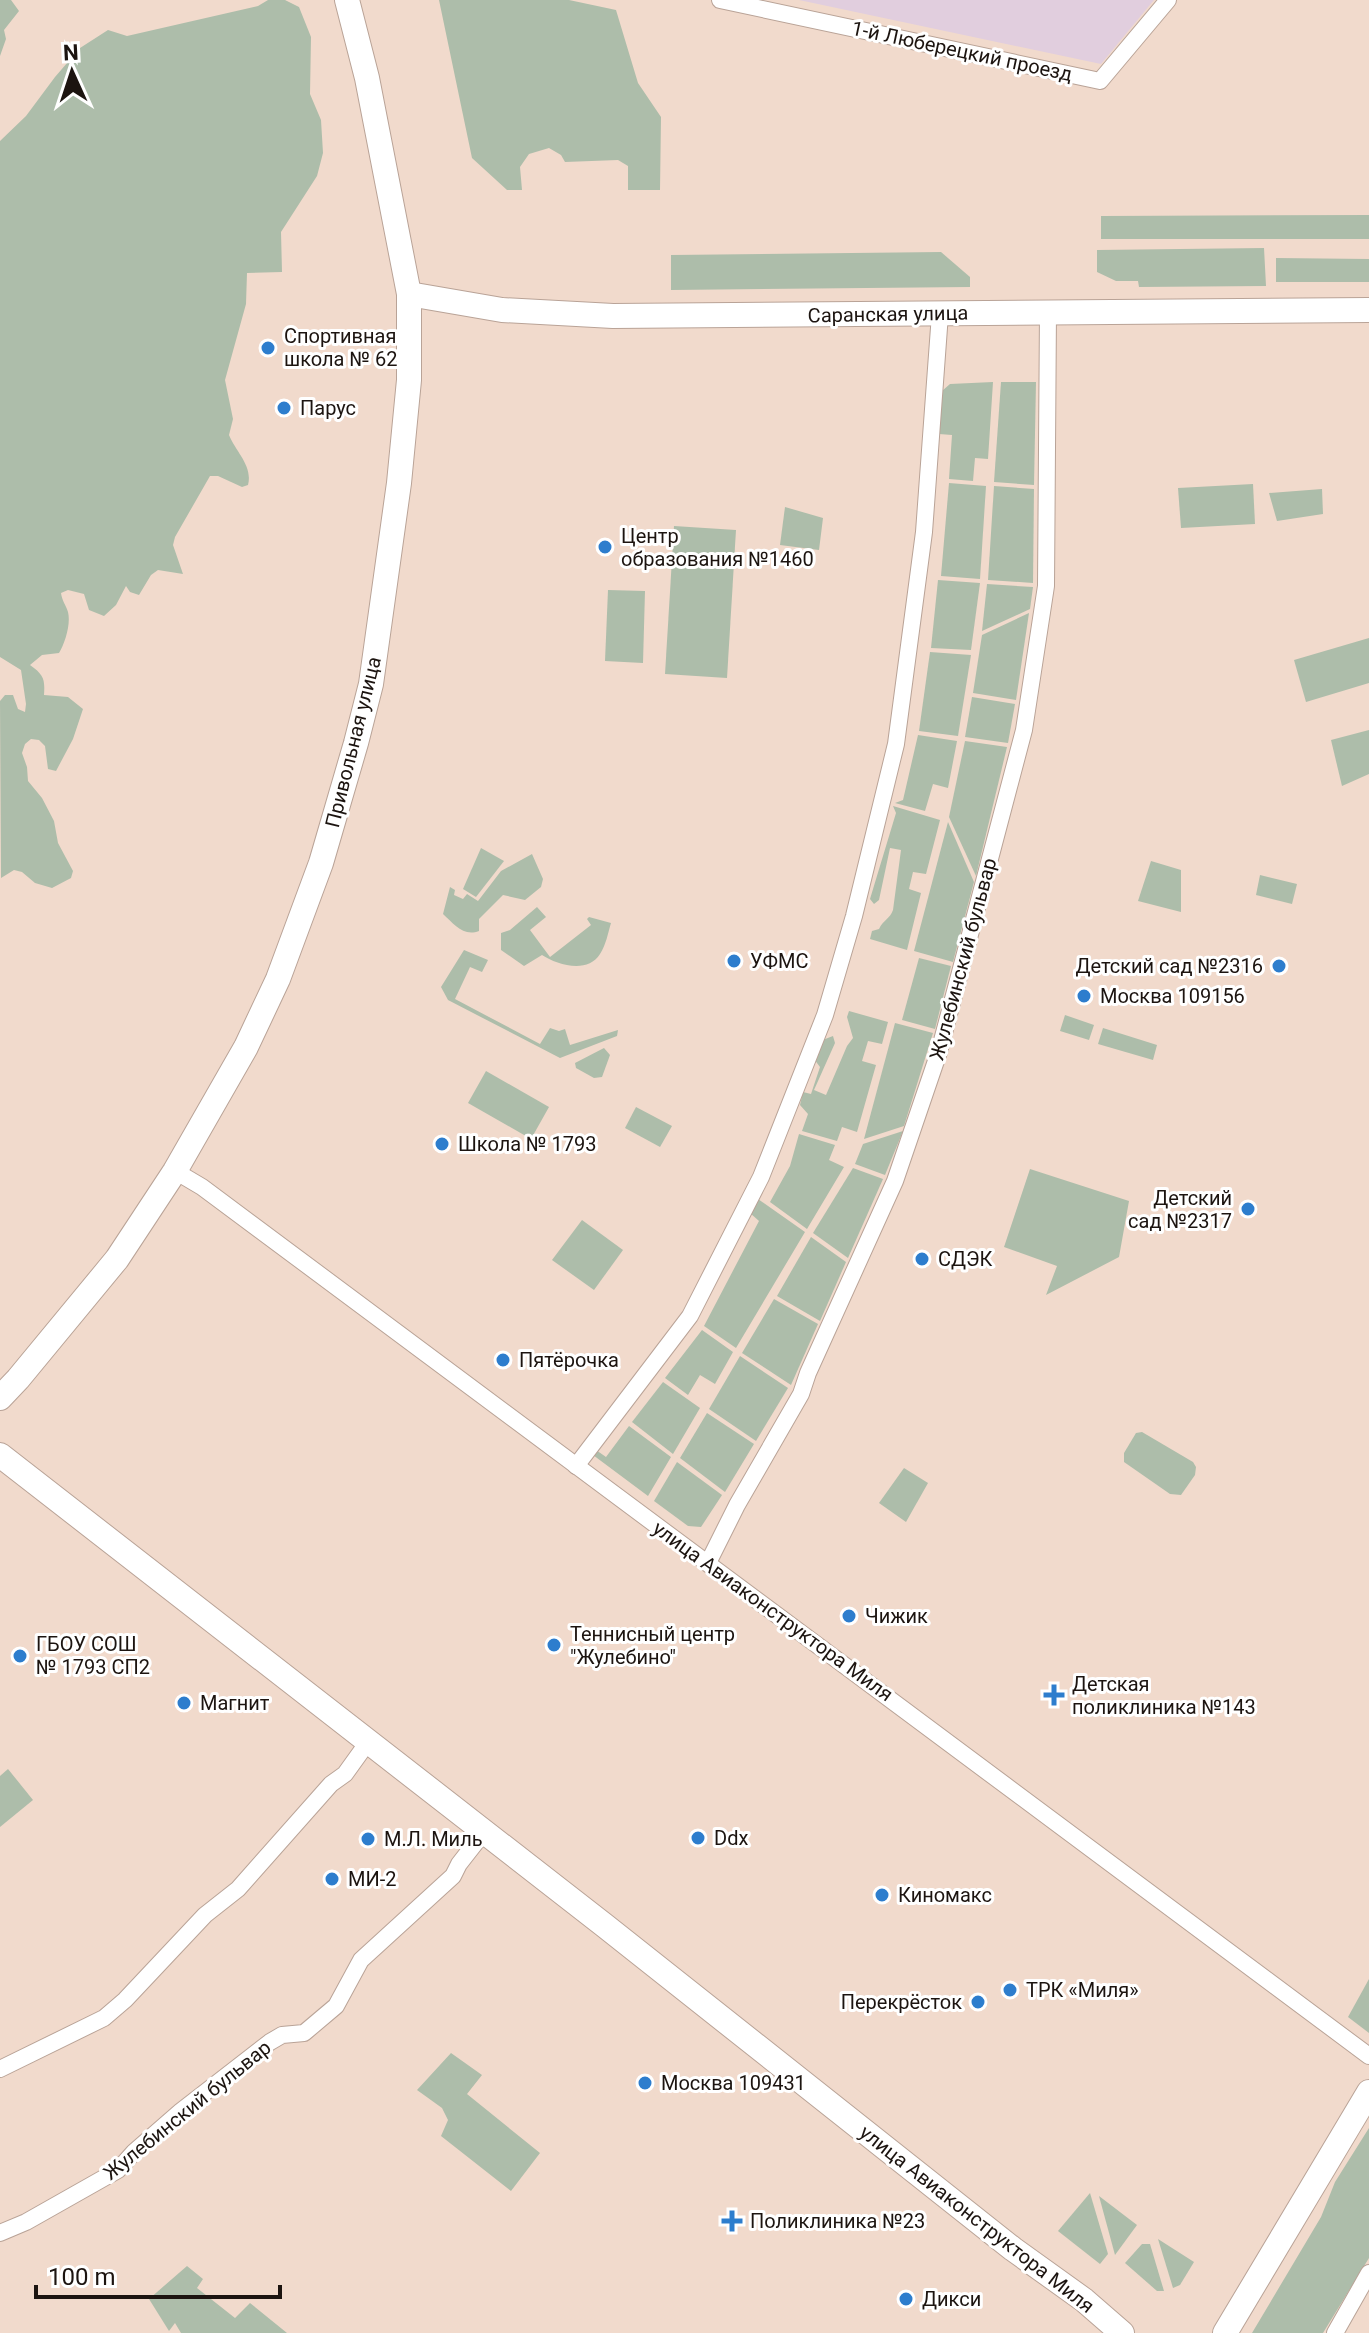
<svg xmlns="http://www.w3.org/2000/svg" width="1369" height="2333" viewBox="0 0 1369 2333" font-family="Roboto,sans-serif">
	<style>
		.industrial { fill: #e1cede }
		.green { fill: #adbdaa }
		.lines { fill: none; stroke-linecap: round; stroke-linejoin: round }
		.street-casing { stroke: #b9a397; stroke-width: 18 }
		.secondary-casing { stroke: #b9a397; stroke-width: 26 }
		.street { stroke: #fff; stroke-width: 16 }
		.secondary { stroke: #fff; stroke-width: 24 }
		.poi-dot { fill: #2d7dcd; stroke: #fff; stroke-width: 3 }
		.labels { text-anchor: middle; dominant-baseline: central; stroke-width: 6; stroke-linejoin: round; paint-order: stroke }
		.street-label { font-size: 20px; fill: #1c1410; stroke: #fff }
		.poi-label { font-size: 20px; fill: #1c1410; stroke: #fff; text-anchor: start }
	</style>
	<rect width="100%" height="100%" fill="#f1dacc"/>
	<path class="industrial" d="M799,0H1154L1101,64Z"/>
	<g class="green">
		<path d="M0,0H11L19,11L4,30L6,39L0,56Z"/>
		<path d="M268,0H285L299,7L311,37L310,94L321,120L323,153L317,176L281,232L282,272L247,273L246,304L225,380L233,419L229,435C236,452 253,466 248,485L242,487L218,476H210L175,537L173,545L183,574L158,570L151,575L139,595L130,592L126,586L116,605L104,616L89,610L84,594L68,590L61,593C62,601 66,605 68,612C71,624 65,643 59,653L42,655L30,665C44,675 45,679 44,695L68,697L83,709L73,739L56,771L48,769L45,746L39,740L31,739L25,744L22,753L27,767L28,781L42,798L54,821L58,843L73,871L71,878L52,888L35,883L22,872L14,870L1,878L0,701L5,695H13L18,709L25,712L26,704L21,670L0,657V141L26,116L55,77L80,48L108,30L127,36L258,6Z"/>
		<path d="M439,0H569L616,10L638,83L661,117L660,190H628V166L618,160L565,162L561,155L549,148L529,154L520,167L522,190H507L472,158Z"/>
		<path d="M1369,215V239H1101V216Z"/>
		<path d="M1264,248L1266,286L1139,287L1138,281H1116L1097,272V250Z"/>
		<path d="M941,252L970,277V287L671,290V255Z"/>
		<path d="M1276,258L1369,259V282H1276Z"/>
		<path d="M993,382L988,459L975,458L973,481L949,479L952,435L939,434L942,391L950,384Z"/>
		<path d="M1001,382H1036L1034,485L994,482Z"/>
		<path d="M949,483L986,486L980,579L941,576Z"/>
		<path d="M1253,484L1255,524L1181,528L1178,488Z"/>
		<path d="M994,486L1034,489L1033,583L988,580Z"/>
		<path d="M1322,489L1323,514L1277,521L1269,493Z"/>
		<path d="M785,507L823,518L819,550L780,545Z"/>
		<path d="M674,526L736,530L727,678L665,674Z"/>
		<path d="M938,580L980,583L971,650L931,648Z"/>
		<path d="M987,584L1033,587L1030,609L982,631Z"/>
		<path d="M608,590L645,591L643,663L605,661Z"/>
		<path d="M1029,613L1016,700L973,693L982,635Z"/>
		<path d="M1369,638V683L1306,702L1294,660Z"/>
		<path d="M930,652L971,655L958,736L919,731Z"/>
		<path d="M972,697L1015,704L1008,743L965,737Z"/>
		<path d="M1369,730V774L1342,786L1331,740Z"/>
		<path d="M918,735L957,741L948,788L933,784L925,811L895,803L903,800Z"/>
		<path d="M965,741L1007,747L976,876L949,817Z"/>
		<path d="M893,806L940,820L926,874L913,872L909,889L921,893L907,950L870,939L872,931L879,929C883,920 890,919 893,910L901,850L890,848L879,900L874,904L870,899L896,813Z"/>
		<path d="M948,822L974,882L953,962L914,951Z"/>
		<path d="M481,848L504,861L476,897L463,889Z"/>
		<path d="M532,854L543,879L541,887L525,900L503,895L479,919V931C463,937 454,924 443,914L450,887L455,890L454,895L463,899L467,894L478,901L501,871Z"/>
		<path d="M1151,861L1181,870V912L1138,901Z"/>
		<path d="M1260,875L1297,884L1292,904L1256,895Z"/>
		<path d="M537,907L546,917L530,930L550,957L591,925L587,919L589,917L611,923C608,933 606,945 600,954C588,974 557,965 542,955L524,966L501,950V933L510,930Z"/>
		<path d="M464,950L488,960L482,972L470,967L455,999L540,1044L550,1028L559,1031L565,1029L570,1045L618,1030L617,1036L560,1058L448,1000L441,987Z"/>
		<path d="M919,958L951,966L935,1029L902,1020Z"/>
		<path d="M849,1011L888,1022L882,1044L868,1041L862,1061L876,1065L857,1132L842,1127L837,1141L802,1131L808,1114L800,1105L803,1092L811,1094L820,1067L814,1059L820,1041L833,1036L835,1043L814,1090L826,1095L847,1046L853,1038L847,1017Z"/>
		<path d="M1065,1015L1094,1025L1089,1040L1060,1031Z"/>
		<path d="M895,1023L933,1033L904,1126L864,1139Z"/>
		<path d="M1103,1028L1157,1045L1153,1060L1098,1044Z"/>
		<path d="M604,1048L610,1055L602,1077L594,1078L576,1068L575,1063Z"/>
		<path d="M486,1071L549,1107L531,1139L468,1103Z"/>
		<path d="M636,1107L672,1126L660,1147L625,1128Z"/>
		<path d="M903,1131L885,1175L855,1164L863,1144Z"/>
		<path d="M799,1134L835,1145L829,1160L844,1167L807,1229L770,1202L790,1166Z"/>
		<path d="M853,1168L883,1179L848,1258L813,1233Z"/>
		<path d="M1030,1169L1129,1201L1119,1257L1046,1295L1057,1266L1004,1247Z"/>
		<path d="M758,1199L805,1232L736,1348L704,1326L759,1221L750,1213Z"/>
		<path d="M582,1220L623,1250L594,1290L552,1260Z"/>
		<path d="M811,1237L846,1262L820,1321L777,1296Z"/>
		<path d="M774,1299L818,1324L791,1385L742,1353Z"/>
		<path d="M702,1330L733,1352L715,1384L700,1375L688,1395L665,1378Z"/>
		<path d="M740,1356L788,1388L756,1441L709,1409Z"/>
		<path d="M663,1382L700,1408L673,1454L632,1422Z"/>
		<path d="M707,1413L754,1444L725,1492L680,1458Z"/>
		<path d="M629,1426L671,1457L648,1496L593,1455L596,1450L606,1457Z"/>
		<path d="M1142,1432L1193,1462L1196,1467L1195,1475L1181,1495L1170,1494L1124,1462V1453L1136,1433Z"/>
		<path d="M677,1462L722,1495L701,1527L688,1526L654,1501Z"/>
		<path d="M904,1468L928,1483L906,1522L879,1503Z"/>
		<path d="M8,1769L33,1800L0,1827V1776Z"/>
		<path d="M1369,1979V2033L1348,2017Z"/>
		<path d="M451,2053L482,2075L467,2094L540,2153L511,2191L441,2136L448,2120L442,2108L417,2090Z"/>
		<path d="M1369,2128V2258L1323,2333H1252L1321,2217L1335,2182Z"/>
		<path d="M1090,2193L1108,2254L1100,2264L1058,2231Z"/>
		<path d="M1099,2196L1137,2225L1115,2255Z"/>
		<path d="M1158,2239L1194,2262L1180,2285L1173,2288Z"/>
		<path d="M1142,2244H1150L1164,2291H1157L1125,2263Z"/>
		<path d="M187,2266L203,2279L197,2288L235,2318L250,2303L287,2333H181L175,2323L169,2331L149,2299Z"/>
	</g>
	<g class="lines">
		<defs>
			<g id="street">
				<path d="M720,0L1100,81L1168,0"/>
				<path d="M175,1171L202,1187L1369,2056"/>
				<path d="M576,1466L690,1316L761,1177L825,1015L854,916L896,744L924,532L940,314"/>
				<path d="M708,1563L737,1505L801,1394L808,1373L895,1181L939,1052L1024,730L1046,586L1048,311"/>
				<path d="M0,2069L104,2018L125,2000L205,1915L238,1889L331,1784L345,1774L368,1742"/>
				<path d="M0,2233L26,2222L118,2170L134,2152L181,2111L270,2042L282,2035L304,2033L336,2006L361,1960L453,1876L459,1864L484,1832"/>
				<path d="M1335,2333L1369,2273"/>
			</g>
			<g id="secondary">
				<path d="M409,294L502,310L613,316L1369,310"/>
				<path d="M0,1398L18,1379L117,1259L175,1171L246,1047L278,979L321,863L356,743L371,684L399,483L409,380V294L367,78L347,0"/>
				<path d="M0,1455L604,1925L1013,2249L1084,2300L1122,2333"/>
				<path d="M1225,2333L1369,2092"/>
			</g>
		</defs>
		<use href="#street" class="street-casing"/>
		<use href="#secondary" class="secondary-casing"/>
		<use href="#street" class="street"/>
		<use href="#secondary" class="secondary"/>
	</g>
	<g class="poi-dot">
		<circle cx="268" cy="348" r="8"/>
		<circle cx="284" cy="408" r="8"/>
		<circle cx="605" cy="547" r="8"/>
		<circle cx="734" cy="961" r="8"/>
		<circle cx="1279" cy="966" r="8"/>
		<circle cx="1084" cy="996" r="8"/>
		<circle cx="442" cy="1144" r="8"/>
		<circle cx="1248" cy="1209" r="8"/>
		<circle cx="922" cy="1259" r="8"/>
		<circle cx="503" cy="1360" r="8"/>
		<circle cx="849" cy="1616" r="8"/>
		<circle cx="554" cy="1645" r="8"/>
		<circle cx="20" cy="1656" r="8"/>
		<path d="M1050 1683h8v8h8v8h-8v8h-8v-8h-8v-8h8z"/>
		<circle cx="184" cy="1703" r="8"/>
		<circle cx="698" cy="1838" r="8"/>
		<circle cx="368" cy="1839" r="8"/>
		<circle cx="332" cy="1879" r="8"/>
		<circle cx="882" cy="1895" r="8"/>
		<circle cx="1010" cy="1990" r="8"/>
		<circle cx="978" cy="2002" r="8"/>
		<circle cx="645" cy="2083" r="8"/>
		<path d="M728 2209h8v8h8v8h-8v8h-8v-8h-8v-8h8z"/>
		<circle cx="906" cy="2299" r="8"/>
	</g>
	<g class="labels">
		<g class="street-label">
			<text transform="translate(962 51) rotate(12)">1-й Люберецкий проезд</text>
			<text transform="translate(888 314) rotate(-1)">Саранская улица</text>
			<text transform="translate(353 742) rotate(-76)">Привольная улица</text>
			<text transform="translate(963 959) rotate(-75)">Жулебинский бульвар</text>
			<text transform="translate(773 1611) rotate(36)">улица Авиаконструктора Миля</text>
			<text transform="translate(187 2110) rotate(-39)">Жулебинский бульвар</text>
			<text transform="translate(977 2219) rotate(38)">улица Авиаконструктора Миля</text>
		</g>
		<g class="poi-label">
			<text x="284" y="336">Спортивная<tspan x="284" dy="23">школа № 62</tspan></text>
			<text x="300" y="408">Парус</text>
			<text x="621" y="536">Центр<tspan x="621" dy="23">образования №1460</tspan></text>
			<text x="750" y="961">УФМС</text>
			<text x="1263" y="966" text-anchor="end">Детский сад №2316</text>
			<text x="1100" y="996">Москва 109156</text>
			<text x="458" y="1144">Школа № 1793</text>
			<text x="1232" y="1198" text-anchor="end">Детский<tspan x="1232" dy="23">сад №2317</tspan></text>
			<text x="938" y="1259">СДЭК</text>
			<text x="519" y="1360">Пятёрочка</text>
			<text x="865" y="1616">Чижик</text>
			<text x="570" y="1634">Теннисный центр<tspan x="570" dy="23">"Жулебино"</tspan></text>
			<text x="36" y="1644">ГБОУ СОШ<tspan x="36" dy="23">№ 1793 СП2</tspan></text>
			<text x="1072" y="1684">Детская<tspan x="1072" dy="23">поликлиника №143</tspan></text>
			<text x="200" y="1703">Магнит</text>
			<text x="714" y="1838">Ddx</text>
			<text x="384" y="1839">М.Л. Миль</text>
			<text x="348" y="1879">МИ-2</text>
			<text x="898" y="1895">Киномакс</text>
			<text x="1026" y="1990">ТРК «Миля»</text>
			<text x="962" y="2002" text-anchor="end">Перекрёсток</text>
			<text x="661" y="2083">Москва 109431</text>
			<text x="750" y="2221">Поликлиника №23</text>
			<text x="922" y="2299">Дикси</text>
		</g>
	</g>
	<g transform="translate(72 72) rotate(357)" stroke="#ffffff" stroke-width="6" paint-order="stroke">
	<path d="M0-6L14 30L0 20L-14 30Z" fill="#1c1410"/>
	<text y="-12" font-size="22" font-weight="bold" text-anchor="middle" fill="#1c1410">N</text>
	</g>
	<path d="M36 2285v12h244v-12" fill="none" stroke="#1c1410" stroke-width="4"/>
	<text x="48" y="2285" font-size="24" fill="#1c1410" stroke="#ffffff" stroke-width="6" paint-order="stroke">100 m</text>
</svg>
